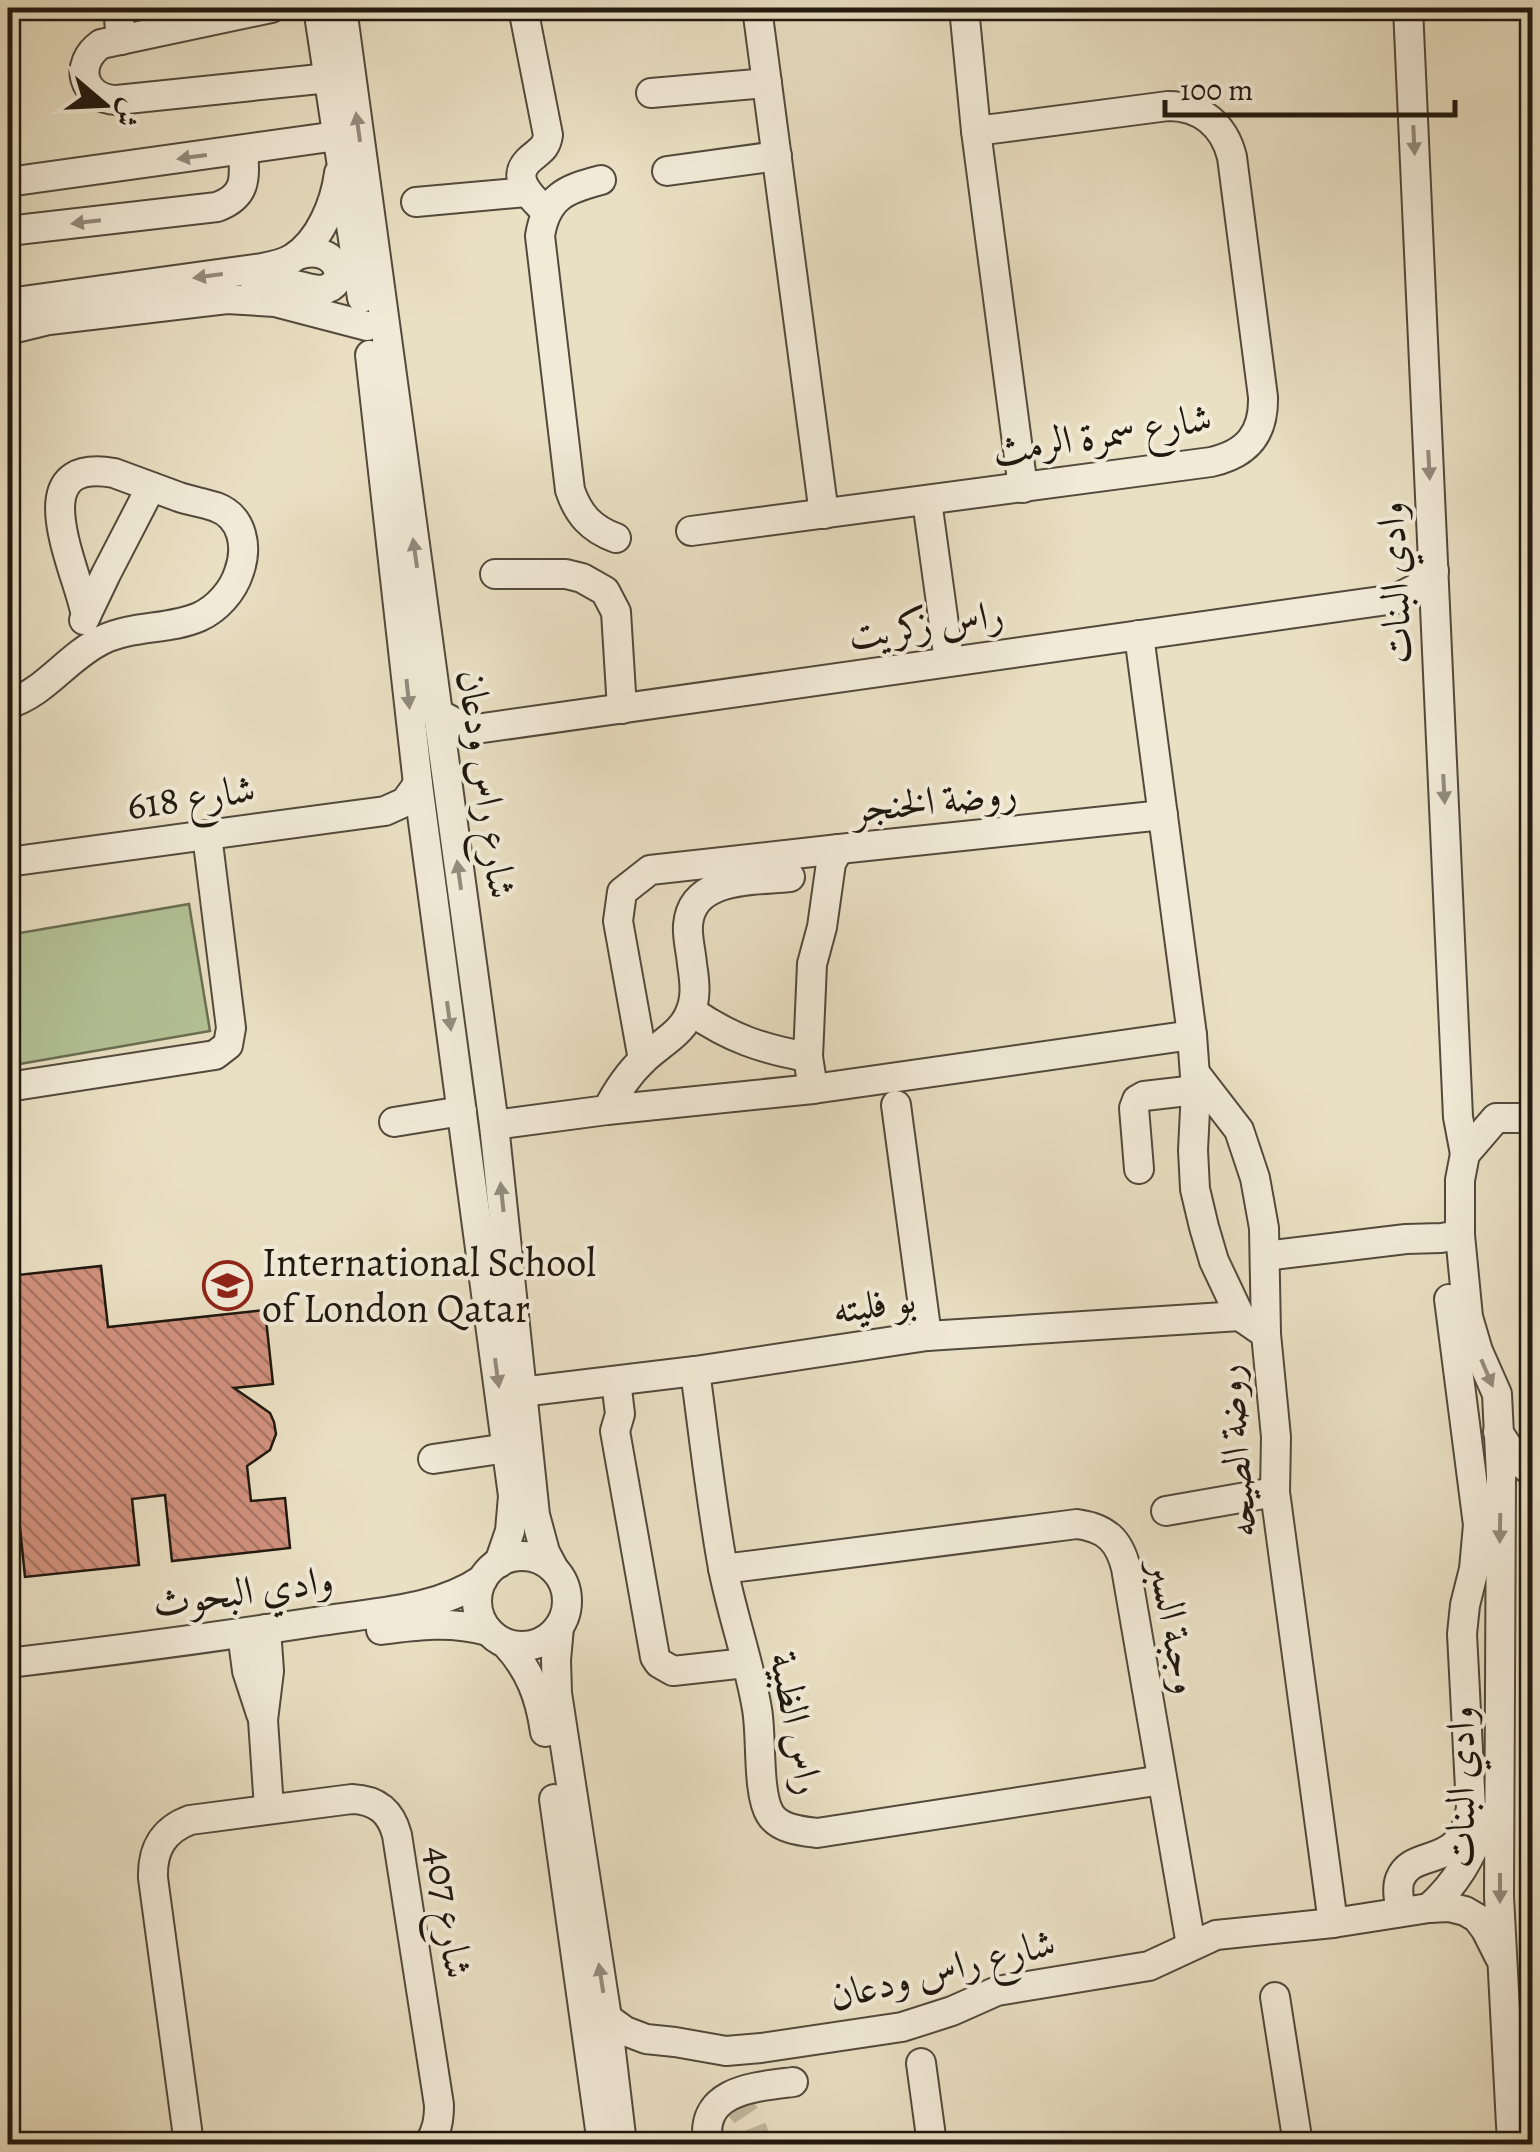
<svg xmlns="http://www.w3.org/2000/svg" width="1540" height="2152" viewBox="0 0 1540 2152" font-family="Alegreya,Amiri,serif">
	<style>
		.green { fill: #b3c296; stroke: #6a6d52; stroke-width: 2.5 }
		.building { fill: url(#building-back-hatch); stroke: #20180f; stroke-width: 2.5 }
		.lines { fill: none; stroke-linecap: round; stroke-linejoin: round }
		.minor-tunnel { stroke: #c1b79e; stroke-width: 28; stroke-dasharray: 28 14; stroke-linecap: butt }
		.minor-casing { stroke: #524a3c; stroke-width: 32 }
		.minor { stroke: #f1ead7; stroke-width: 28 }
		.oneway { fill: #938c7d }
		.labels { text-anchor: middle; dominant-baseline: central; stroke-width: 8; stroke-linejoin: round; paint-order: stroke }
		.street-label { font-size: 40px; fill: #20180f; stroke: #f1ead7 }
		.poi-label { font-size: 40px; fill: #20180f; stroke: #f1ead7; text-anchor: start }
	</style>
	<defs>
		<pattern id="building-back-hatch" width="6" height="6" patternUnits="userSpaceOnUse" patternTransform="scale(2.5)"><rect width="6" height="6" fill="#d1917d"/><path d="M-1 5l2 2M0 0l6 6M5-1l2 2" fill="none" stroke="#a97565"/></pattern>
	</defs>
	<rect width="100%" height="100%" fill="#e9dfc2"/>
	<filter id="stains"><feTurbulence type="fractalNoise" baseFrequency=".002" numOctaves="4"/><feColorMatrix values="0 0 0 0 .2 0 0 0 0 .09 0 0 0 0 .02 0 0 0 .5 -.17"/></filter>
	<radialGradient id="worn" r=".72"><stop offset=".6" stop-color="#630" stop-opacity="0"/><stop offset="1" stop-color="#630" stop-opacity=".3"/></radialGradient>
	<path class="green" d="M189,904L210,1031L8,1066V935Z"/>
	<path class="building" d="M101,1266L108,1327L265,1310L273,1384L234,1388L270,1413L274,1422L276,1434L270,1450L247,1466L251,1501L285,1498L290,1548L172,1561L165,1495L132,1499L139,1565L25,1577L8,1410V1276Z"/>
	<g class="lines">
		<path class="minor-tunnel" d="M727,2095C744,2110 753,2122 757,2144"/>
		<defs>
			<g id="minor">
				<path d="M118,8L121,40"/>
				<path d="M271,8L101,44C73,64 82,99 117,100L329,78"/>
				<path d="M318,8L362,298"/>
				<path d="M342,8L494,1125L535,1515L545,1552L554,1569"/>
				<path d="M523,8L548,135C546,150 538,151 528,161C510,180 533,198 546,212"/>
				<path d="M757,8L824,514"/>
				<path d="M964,8L976,131L1023,488"/>
				<path d="M1408,8L1458,1117L1465,1154"/>
				<path d="M651,93L767,83"/>
				<path d="M667,171L777,156"/>
				<path d="M601,180C566,189 546,197 540,236L570,490C578,514 591,529 616,538"/>
				<path d="M8,182L337,136"/>
				<path d="M416,202L526,192"/>
				<path d="M8,231L217,207C247,196 245,178 243,150"/>
				<path d="M254,291C266,288 280,284 294,285C304,286 316,292 326,289C352,279 334,243 298,255"/>
				<path d="M8,303L262,268C273,266 284,264 293,258C320,241 335,203 339,173"/>
				<path d="M8,330L49,320L227,299L275,302L367,326"/>
				<path d="M370,355L418,784L513,1496L510,1531L499,1563"/>
				<path d="M927,501L949,661"/>
				<path d="M691,531L1211,462C1247,454 1264,434 1263,397L1232,157C1224,125 1201,106 1168,106L976,131"/>
				<path d="M495,574H566L582,578L605,591L616,612L622,709"/>
				<path d="M84,620L106,574L151,487"/>
				<path d="M1139,635L1192,1035L1196,1090L1193,1150L1195,1189L1204,1227L1214,1261L1240,1316L1266,1334L1276,1437L1275,1492L1333,1923"/>
				<path d="M8,704C45,693 67,657 102,640C133,625 169,630 199,617C217,609 233,591 239,572C248,547 243,517 216,507C204,503 191,501 179,497C157,489 136,481 114,473C17,456 79,573 86,616"/>
				<path d="M437,713L469,730L1395,599L1417,588L1434,571"/>
				<path d="M8,862L385,811L405,802L418,784"/>
				<path d="M691,1011C730,1038 762,1049 808,1057"/>
				<path d="M643,1060L618,921L622,892L650,870L839,849"/>
				<path d="M1195,1073L1239,1130L1255,1178L1264,1228L1266,1334"/>
				<path d="M8,1087L215,1055L228,1045L231,1028L207,835"/>
				<path d="M813,1089L808,1057L812,964L822,927L831,863L839,849L1163,815"/>
				<path d="M896,1105L927,1336"/>
				<path d="M607,1110L813,1089L1192,1035"/>
				<path d="M394,1122L462,1111"/>
				<path d="M494,1125L607,1110C617,1091 627,1075 643,1060C657,1046 679,1035 688,1017C697,1000 695,983 692,964C691,951 687,938 688,925C692,876 754,881 790,877"/>
				<path d="M1139,1169L1134,1108L1137,1100L1144,1096L1196,1090"/>
				<path d="M1265,1256L1406,1239L1441,1238L1460,1235"/>
				<path d="M695,1371C704,1436 711,1503 723,1568C732,1615 749,1661 757,1709C762,1736 757,1793 770,1814C779,1829 801,1831 817,1833L1162,1780"/>
				<path d="M616,1381L620,1414L615,1431L655,1657L659,1663L673,1671L746,1663"/>
				<path d="M521,1392L695,1371L927,1336L1240,1316"/>
				<path d="M1498,1432L1516,1459L1532,1472"/>
				<path d="M433,1459L507,1448"/>
				<path d="M1166,1511L1275,1492"/>
				<circle cx="522" cy="1601" r="45"/>
				<path d="M723,1569L1077,1524C1106,1528 1119,1540 1126,1568L1191,1945"/>
				<path d="M559,1627L556,1660L557,1693L607,2018L622,2144"/>
				<path d="M266,1629L269,1671L263,1720L269,1808"/>
				<path d="M381,1630C418,1625 451,1621 488,1631"/>
				<path d="M242,1633L247,1671L261,1714"/>
				<path d="M506,1644C530,1670 540,1697 545,1732"/>
				<path d="M8,1663C112,1651 217,1637 321,1621C376,1612 436,1611 483,1579"/>
				<path d="M554,1799L602,2144"/>
				<path d="M1429,1908C1456,1884 1472,1856 1484,1822"/>
				<path d="M1400,1912C1400,1902 1396,1889 1400,1879C1413,1846 1462,1872 1471,1808L1462,1634L1465,1605L1474,1569L1478,1525L1449,1299"/>
				<path d="M1275,1997L1298,2144"/>
				<path d="M607,2018L625,2031L646,2039L675,2042L726,2051L761,2048L902,2027L952,2011L997,1991L1149,1966L1216,1935L1333,1923L1429,1908L1449,1907L1465,1911L1477,1918L1486,1930L1499,1956"/>
				<path d="M921,2063L932,2144"/>
				<path d="M189,2144L153,1878C152,1850 163,1830 190,1820L352,1799C377,1800 391,1812 397,1835L439,2105C439,2120 437,2131 429,2144"/>
				<path d="M708,2144C699,2090 754,2087 793,2082"/>
				<path d="M1512,2144L1499,1896L1501,1476L1497,1394L1478,1351L1468,1317L1460,1235V1180L1465,1154L1496,1118H1532"/>
			</g>
		</defs>
		<use href="#minor" class="minor-casing"/>
		<use href="#minor" class="minor"/>
	</g>
	<defs><path id="oneway-solid" d="M-6-.8H1V-3.2L6.5 0L1 3.2V.8H-6Z" transform="scale(2.5)"/></defs>
	<g class="oneway">
		<use href="#oneway-solid" transform="translate(358 127) rotate(-98)"/>
		<use href="#oneway-solid" transform="translate(1414 140) rotate(87)"/>
		<use href="#oneway-solid" transform="translate(192 157) rotate(172)"/>
		<use href="#oneway-solid" transform="translate(86 222) rotate(173)"/>
		<use href="#oneway-solid" transform="translate(208 276) rotate(172)"/>
		<use href="#oneway-solid" transform="translate(1429 465) rotate(87)"/>
		<use href="#oneway-solid" transform="translate(415 553) rotate(-98)"/>
		<use href="#oneway-solid" transform="translate(408 694) rotate(84)"/>
		<use href="#oneway-solid" transform="translate(1444 789) rotate(87)"/>
		<use href="#oneway-solid" transform="translate(459 875) rotate(-98)"/>
		<use href="#oneway-solid" transform="translate(449 1016) rotate(82)"/>
		<use href="#oneway-solid" transform="translate(502 1197) rotate(-96)"/>
		<use href="#oneway-solid" transform="translate(497 1373) rotate(82)"/>
		<use href="#oneway-solid" transform="translate(1487 1373) rotate(67)"/>
		<use href="#oneway-solid" transform="translate(1500 1528) rotate(91)"/>
		<use href="#oneway-solid" transform="translate(1500 1888) rotate(90)"/>
		<use href="#oneway-solid" transform="translate(601 1978) rotate(-99)"/>
	</g>
	<defs>
		<symbol id="school-ring" viewBox="-11 -11 22 22"><circle r="9.5" fill="#f1ead7" stroke="#8f2418" stroke-width="1.5"/><path d="M0-5L7-2L0 1L-7-2ZM-4 1L0 2.5L4 1V4Q0 6-4 4Z" fill="#8f2418"/></symbol>
	</defs>
	<g fill-rule="evenodd">
		<use href="#school-ring" x="200" y="1258" width="55" height="55"/>
	</g>
	<g class="labels">
		<g class="street-label">
			<text transform="translate(1102 434) rotate(-9)">شارع سمرة الرمث</text>
			<text transform="translate(1394 583) rotate(-93)">وادي البنات</text>
			<text transform="translate(926 624) rotate(-8)">راس زكريت</text>
			<text transform="translate(487 784) rotate(82)">شارع راس ودعان</text>
			<text transform="translate(191 797) rotate(-8)">شارع 618</text>
			<text transform="translate(935 800) rotate(-6)">روضة الخنجر</text>
			<text transform="translate(874 1304) rotate(-8)">بو فليته</text>
			<text transform="translate(1235 1451) rotate(-95)">روضة الصيحه</text>
			<text transform="translate(243 1591) rotate(-8)">وادي البحوث</text>
			<text transform="translate(1175 1627) rotate(79)">وجبة السبر</text>
			<text transform="translate(797 1723) rotate(79)">راس الظبية</text>
			<text transform="translate(1460 1787) rotate(-90)">وادي البنات</text>
			<text transform="translate(449 1912) rotate(81)">شارع 407</text>
			<text transform="translate(942 1969) rotate(-14)">شارع راس ودعان</text>
		</g>
		<g class="poi-label">
			<text x="262" y="1262">International School<tspan x="262" dy="46">of London Qatar</tspan></text>
		</g>
	</g>
	<rect width="1540" height="2152" fill="none" stroke="#e9dfc2" stroke-width="40"/>
	<rect x="10" y="10" width="1520" height="2132" fill="none" stroke="#20180f" stroke-width="5"/>
	<rect x="20" y="20" width="1500" height="2112" fill="none" stroke="#20180f" stroke-width="2.5"/>
	<g transform="translate(105 105) rotate(109)" stroke="#f1ead7" stroke-width="8" paint-order="stroke">
	<path d="M0-8L18 38L0 25L-18 38Z" fill="#20180f"/>
	<text y="-15" font-size="28" font-weight="bold" text-anchor="middle" fill="#20180f">ش</text>
	</g>
	<path d="M1165 100v15h290v-15" fill="none" stroke="#20180f" stroke-width="5"/>
	<text x="1180" y="100" font-size="30" fill="#20180f" stroke="#f1ead7" stroke-width="8" paint-order="stroke">100 m</text>
	<rect width="100%" height="100%" filter="url(#stains)"/>
	<rect width="100%" height="100%" fill="url(#worn)"/>
</svg>
